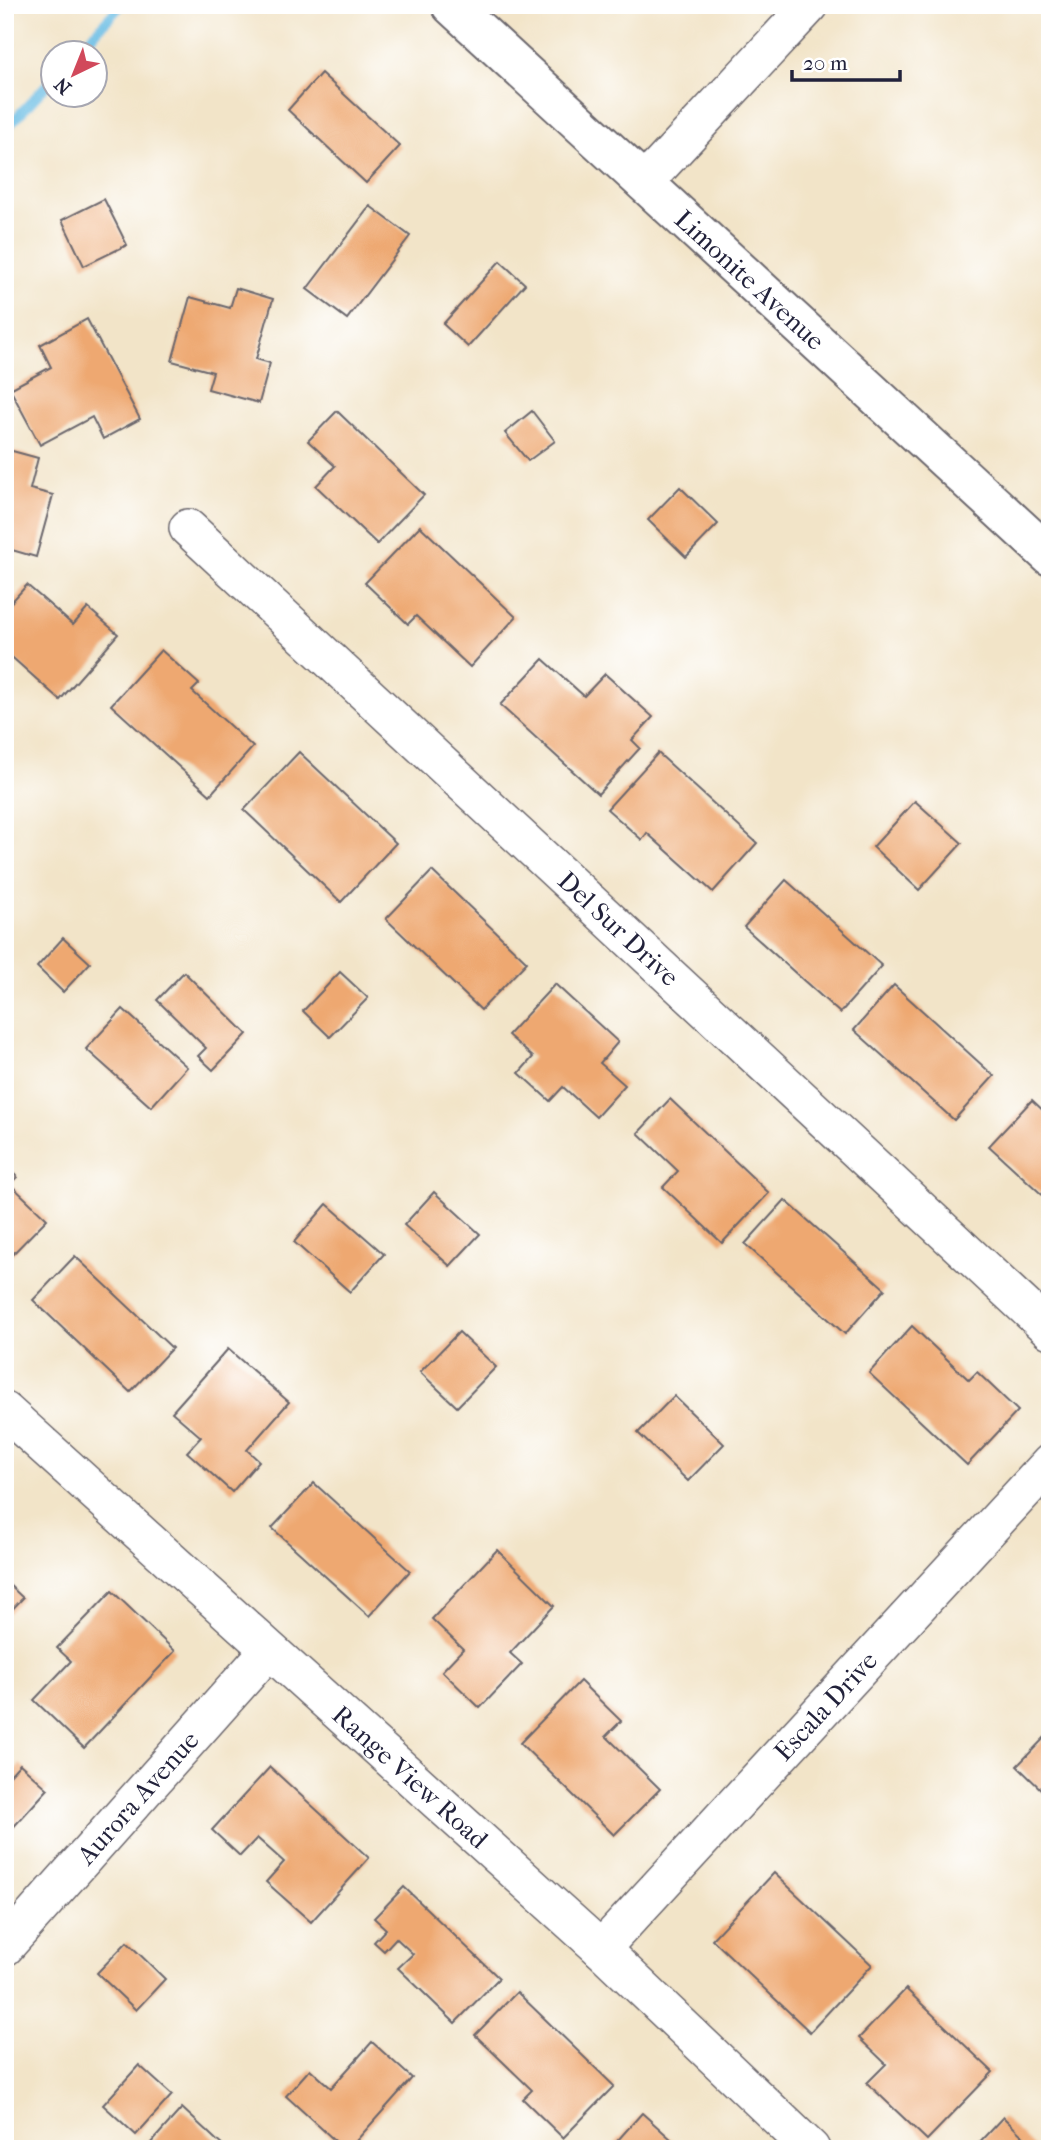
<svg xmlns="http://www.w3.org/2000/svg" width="1055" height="2154" viewBox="0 0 1055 2154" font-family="'IM FELL French Canon',serif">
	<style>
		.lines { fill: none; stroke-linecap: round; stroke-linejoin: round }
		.stream { stroke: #67bce3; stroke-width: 10 }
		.building { fill: #eea871 }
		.minor-casing { stroke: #6b666c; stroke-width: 40 }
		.major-casing { stroke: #6b666c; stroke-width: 42 }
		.minor { stroke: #fff; stroke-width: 37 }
		.major { stroke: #fff; stroke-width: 38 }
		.labels { text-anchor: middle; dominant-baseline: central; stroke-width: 6; stroke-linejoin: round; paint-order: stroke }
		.street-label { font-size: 26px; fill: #22223b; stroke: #fff }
	</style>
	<rect width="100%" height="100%" fill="#fff"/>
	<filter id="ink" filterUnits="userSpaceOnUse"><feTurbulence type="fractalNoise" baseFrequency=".0143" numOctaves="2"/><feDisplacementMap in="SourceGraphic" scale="14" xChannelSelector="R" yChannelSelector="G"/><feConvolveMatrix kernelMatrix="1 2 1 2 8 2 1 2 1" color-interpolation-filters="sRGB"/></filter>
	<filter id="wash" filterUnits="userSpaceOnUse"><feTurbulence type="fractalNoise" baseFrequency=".00686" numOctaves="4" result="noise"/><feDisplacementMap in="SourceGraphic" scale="28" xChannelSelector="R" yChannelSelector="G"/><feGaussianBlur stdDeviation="1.57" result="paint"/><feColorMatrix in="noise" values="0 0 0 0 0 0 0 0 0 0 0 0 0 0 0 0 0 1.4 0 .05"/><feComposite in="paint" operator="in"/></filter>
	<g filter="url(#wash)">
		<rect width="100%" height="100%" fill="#f2e4c8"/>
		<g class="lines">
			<g class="stream">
				<path d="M77,52L121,5"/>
				<path d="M5,130L52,79"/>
			</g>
		</g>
		<g id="blocks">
			<g class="building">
				<path d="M321,73L400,146L366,183L288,110Z"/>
				<path d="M104,199L127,245L84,266L62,220Z"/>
				<path d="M370,206L410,236L347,319L307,289Z"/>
				<path d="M500,261L525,284L468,347L443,324Z"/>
				<path d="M236,288L273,299L256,359L270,363L259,403L208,389L213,372L172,361L190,297L230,308Z"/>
				<path d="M87,319L140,419L103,439L92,417L40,445L10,389L51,367L40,345Z"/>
				<path d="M337,411L424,495L377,544L316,486L335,466L308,441Z"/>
				<path d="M532,411L555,441L528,461L505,433Z"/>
				<path d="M5,449L38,458L30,489L53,495L36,557L5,548Z"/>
				<path d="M680,487L718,524L686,557L648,520Z"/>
				<path d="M420,526L516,617L470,667L416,616L408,624L365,583Z"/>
				<path d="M27,585L73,625L88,608L118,634L60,700L5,651V609Z"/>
				<path d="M161,650L199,684L192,691L253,747L210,795L111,705Z"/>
				<path d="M543,659L584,696L605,674L653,717L632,740L640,748L598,794L500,705Z"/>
				<path d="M299,752L396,843L341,902L244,810Z"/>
				<path d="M658,753L757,843L713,892L647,833L642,840L607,809Z"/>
				<path d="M915,801L962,843L919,890L873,847Z"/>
				<path d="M432,871L527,962L481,1010L386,919Z"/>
				<path d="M786,880L882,966L840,1013L744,927Z"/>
				<path d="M63,938L90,963L63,992L37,967Z"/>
				<path d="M184,972L247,1034L213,1070L198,1056L206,1048L157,1000Z"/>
				<path d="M340,972L368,998L330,1037L303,1011Z"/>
				<path d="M555,984L618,1042L600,1063L625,1085L596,1117L563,1087L550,1101L519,1073L533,1057L508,1035Z"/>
				<path d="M894,985L994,1076L954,1120L854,1030Z"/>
				<path d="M123,1009L187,1067L151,1107L86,1049Z"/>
				<path d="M670,1099L769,1193L722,1243L663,1187L678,1171L638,1133Z"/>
				<path d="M1032,1100L1050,1117V1202L989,1146Z"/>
				<path d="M5,1165L17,1177L10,1184L47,1219L5,1262Z"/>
				<path d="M434,1192L480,1234L450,1266L404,1225Z"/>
				<path d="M785,1200L885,1289L845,1334L745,1244Z"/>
				<path d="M327,1204L384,1254L350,1292L294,1242Z"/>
				<path d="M75,1256L172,1348L130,1392L33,1300Z"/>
				<path d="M912,1326L969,1380L977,1372L1018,1411L967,1465L869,1373Z"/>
				<path d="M459,1332L496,1367L457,1407L420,1372Z"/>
				<path d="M228,1349L289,1402L247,1450L259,1461L232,1492L187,1452L201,1437L172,1412Z"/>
				<path d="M674,1396L724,1444L688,1481L638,1433Z"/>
				<path d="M314,1483L410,1571L369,1616L272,1528Z"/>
				<path d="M497,1550L554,1606L510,1653L522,1664L480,1708L442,1671L463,1649L432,1619Z"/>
				<path d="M5,1581L23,1598L5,1617Z"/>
				<path d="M112,1591L175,1651L84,1748L34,1700L71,1661L57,1648Z"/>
				<path d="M580,1681L621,1721L606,1736L660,1789L614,1835L520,1743Z"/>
				<path d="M1050,1732V1794L1048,1796L1017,1766Z"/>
				<path d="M20,1764L48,1789L8,1833L5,1830V1772L9,1776Z"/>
				<path d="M270,1767L369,1858L311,1922L266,1882L284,1862L257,1838L240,1856L212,1830Z"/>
				<path d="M774,1873L872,1965L810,2032L712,1939Z"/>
				<path d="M404,1887L499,1978L455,2023L398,1968L413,1954L396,1938L384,1951L374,1942L386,1929L374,1918Z"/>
				<path d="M127,1942L165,1979L136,2010L97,1973Z"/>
				<path d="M906,1989L993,2072L927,2140L867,2083L886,2064L859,2038Z"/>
				<path d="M517,1992L614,2086L563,2138L523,2099L532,2090L475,2035Z"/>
				<path d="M372,2042L412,2078L349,2149H344L286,2096L310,2069L331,2088Z"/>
				<path d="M139,2065L172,2095L136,2135L103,2105Z"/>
				<path d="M182,2108L226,2149H153L149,2145Z"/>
				<path d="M642,2113L682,2149H610Z"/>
				<path d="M1003,2117L1036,2149H973Z"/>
			</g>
		</g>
	</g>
	<g filter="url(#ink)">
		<use href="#blocks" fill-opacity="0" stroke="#6b666c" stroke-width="2"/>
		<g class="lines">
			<defs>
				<g id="minor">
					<path d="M644,183L810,5"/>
					<path id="s1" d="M188,528L1050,1330"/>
					<path id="s2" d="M5,1411L601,1949L811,2149"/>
					<path id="s3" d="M5,1947L269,1650"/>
					<path id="s4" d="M601,1949L1050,1463"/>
				</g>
				<g id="major">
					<path id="s5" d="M451,5L1050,556"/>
				</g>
			</defs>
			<use href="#minor" class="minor-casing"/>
			<use href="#major" class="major-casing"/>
			<use href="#minor" class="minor"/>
			<use href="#major" class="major"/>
		</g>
	</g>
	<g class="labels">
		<g class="street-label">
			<text stroke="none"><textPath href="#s5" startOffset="406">Limonite Avenue</textPath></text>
			<text stroke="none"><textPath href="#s1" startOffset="588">Del Sur Drive</textPath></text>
			<text stroke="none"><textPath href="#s4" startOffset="331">Escala Drive</textPath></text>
			<text stroke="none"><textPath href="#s2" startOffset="546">Range View Road</textPath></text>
			<text stroke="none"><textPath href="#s3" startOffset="200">Aurora Avenue</textPath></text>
		</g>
	</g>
	<rect width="1055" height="2154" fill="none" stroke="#fff" stroke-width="28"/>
	<g transform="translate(74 74) rotate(223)"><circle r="33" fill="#ffffff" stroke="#a7a7b1" stroke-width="2"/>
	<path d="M0-5L12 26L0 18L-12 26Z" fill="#d1495b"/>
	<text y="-10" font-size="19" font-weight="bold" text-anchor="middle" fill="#22223b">N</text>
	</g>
	<path d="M792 70v10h108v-10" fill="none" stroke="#22223b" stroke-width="3.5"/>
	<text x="803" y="70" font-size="21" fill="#22223b" stroke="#ffffff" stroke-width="5" paint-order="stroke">20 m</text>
</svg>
